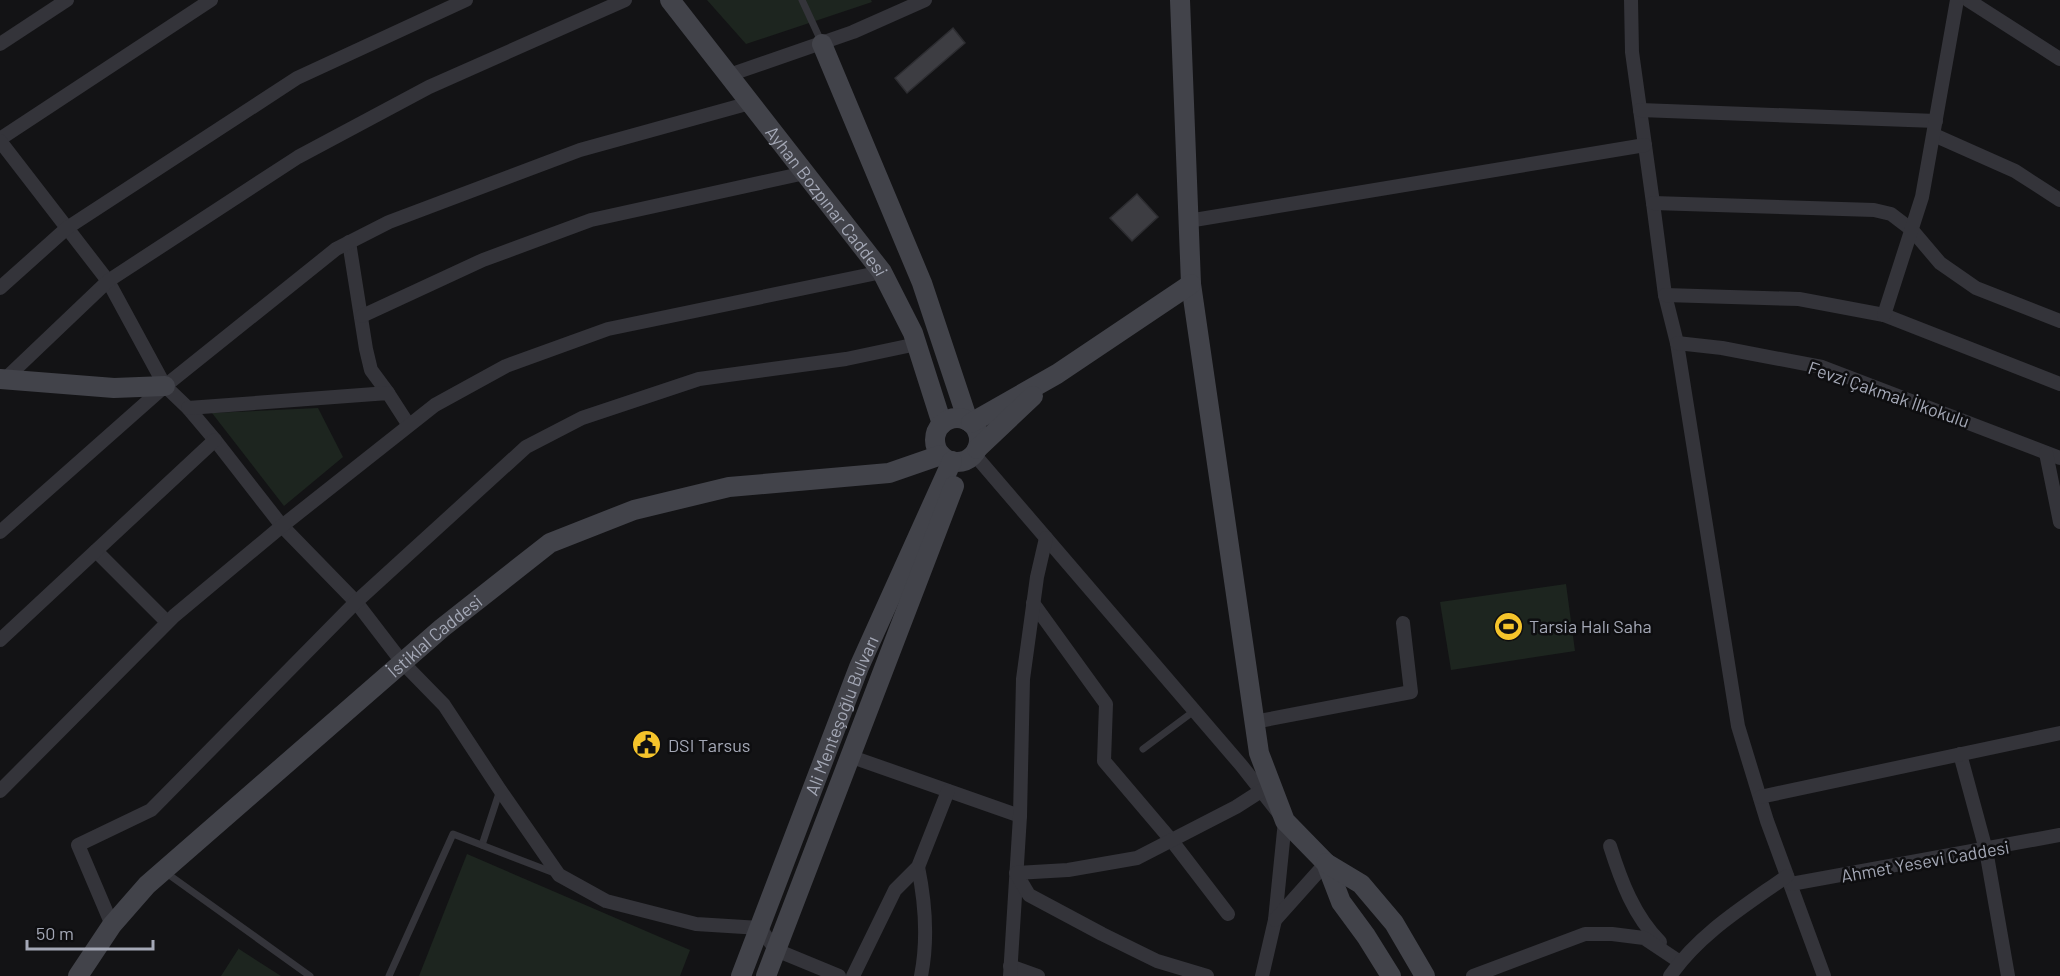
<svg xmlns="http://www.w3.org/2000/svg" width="2060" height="976" viewBox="0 0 2060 976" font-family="Barlow,sans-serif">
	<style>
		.green { fill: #1d251f }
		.building { fill: #3d3d42; stroke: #2d2d31; stroke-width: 1.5 }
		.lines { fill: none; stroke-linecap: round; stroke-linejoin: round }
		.lane { stroke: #34343a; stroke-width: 7 }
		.street { stroke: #34343a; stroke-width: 14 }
		.secondary { stroke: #42434a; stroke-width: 20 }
		.labels { text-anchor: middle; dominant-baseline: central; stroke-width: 5; stroke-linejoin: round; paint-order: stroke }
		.street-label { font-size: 18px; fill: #a4a8b6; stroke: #0e0e10 }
		.poi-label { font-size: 18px; fill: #a4a8b6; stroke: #0e0e10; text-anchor: start }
	</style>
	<rect width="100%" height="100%" fill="#131315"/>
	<g class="green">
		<path d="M707,0H871L872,2L746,44Z"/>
		<path d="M318,408L343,457L284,506L212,413Z"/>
		<path d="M1566,584L1575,651L1451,670L1440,602Z"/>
		<path d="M467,854L690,950L680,976H419Z"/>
		<path d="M239,948V949L281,976H221Z"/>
	</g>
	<g class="building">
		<path d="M953,28L965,43L907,93L895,78Z"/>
		<path d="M1137,194L1158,217L1132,241L1110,218Z"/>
	</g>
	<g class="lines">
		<g class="lane">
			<path d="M802,0L821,41"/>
			<path d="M1143,749L1194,711"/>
			<path d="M482,845L500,790"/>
			<path d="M165,872L310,976"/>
			<path d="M389,976L453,834L557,874"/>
		</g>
		<g class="street">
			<path d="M1631,0L1632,52L1653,203L1665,295L1677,343L1738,726L1767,821L1824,976"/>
			<path d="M1968,0L2060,59"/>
			<path d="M0,44L67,0"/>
			<path d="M729,75L853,32L925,0"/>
			<path d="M1640,110L1936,121"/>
			<path d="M1934,135L2015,171L2060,200"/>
			<path d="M0,139L211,0"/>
			<path d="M0,141L108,281L165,386L188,408L215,440L282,526L356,602L402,662L444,705L500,790L559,875L606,901L696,924L760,928L776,950L839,976"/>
			<path d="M1653,203L1874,210L1891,214L1912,230L1940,263L1976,288L2060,321"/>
			<path d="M1188,221L1645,145"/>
			<path d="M349,242L366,349L371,370L388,393"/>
			<path d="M0,288L67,228L297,78L466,0"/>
			<path d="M1665,295L1799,299L1884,315L2060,384"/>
			<path d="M1884,315L1922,197L1957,0"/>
			<path d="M362,316L483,260L591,220L805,173"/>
			<path d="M1677,343L1722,348L1822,367L2060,458"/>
			<path d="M2,382L108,281L298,157L429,87L625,0"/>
			<path d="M188,408L388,393L408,424"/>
			<path d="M2046,453L2060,522"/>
			<path d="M974,454L1241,765L1285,821L1275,920L1262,976"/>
			<path d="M0,532L165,386L336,249L389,222L580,150L750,103"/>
			<path d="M96,551L167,622"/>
			<path d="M1033,603L1106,704L1104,761L1172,841L1228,914"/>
			<path d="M0,640L215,440"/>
			<path d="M1254,722L1411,692L1403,623"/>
			<path d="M1960,754L1986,850L2008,976"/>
			<path d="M849,756L1020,816"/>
			<path d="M0,791L174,616L282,526L435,405L506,366L608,329L882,272"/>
			<path d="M1760,797L2060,733"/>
			<path d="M1610,846C1621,881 1634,916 1660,942"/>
			<path d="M918,867C925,901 928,941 921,976"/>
			<path d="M1791,884L2060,835"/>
			<path d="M1275,920L1326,863"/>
			<path d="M112,925L78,845L151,810L356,602L526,447L582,418L699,379L846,359L917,344"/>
			<path d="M1010,966L1038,976"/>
			<path d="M853,976L895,890L918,867L948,791"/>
			<path d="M1010,976L1020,816L1023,679L1037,577L1046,538"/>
			<path d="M1207,976L1157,961L1102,934L1029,895L1016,873L1068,870L1137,858L1236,807L1261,791"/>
			<path d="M1473,976L1585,934H1612L1644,938L1680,962"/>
			<path d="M1670,976C1700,933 1745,906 1787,876"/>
		</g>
		<g class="secondary">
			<path id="s1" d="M670,0L882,272L913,333L942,424"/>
			<path d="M1180,0L1191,284L1259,753L1285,821L1326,863L1341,902L1366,936L1391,976"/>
			<path d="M822,44L922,283L968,421"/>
			<path d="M0,379L114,388L165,386"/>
			<circle cx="957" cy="440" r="22"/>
			<path d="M971,423L1057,374L1191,284"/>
			<path d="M977,449L1033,396"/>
			<path d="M1326,863L1361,884L1394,923L1425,976"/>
			<path id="s2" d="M78,976L112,925L147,885L442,628L550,543L634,510L729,487L889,473L941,455"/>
			<path id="s3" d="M741,976L859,667L952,461"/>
			<path d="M766,976L954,486"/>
		</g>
	</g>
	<defs>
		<symbol id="stadium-disc" viewBox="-11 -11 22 22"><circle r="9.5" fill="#f5c42b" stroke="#0e0e10"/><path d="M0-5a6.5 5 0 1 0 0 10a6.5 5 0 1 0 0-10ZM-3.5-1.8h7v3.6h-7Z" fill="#111"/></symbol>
		<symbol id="civic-disc" viewBox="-11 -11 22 22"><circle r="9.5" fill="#f5c42b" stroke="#0e0e10"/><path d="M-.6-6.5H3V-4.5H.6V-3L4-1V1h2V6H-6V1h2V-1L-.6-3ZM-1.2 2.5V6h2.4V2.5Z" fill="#111"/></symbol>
	</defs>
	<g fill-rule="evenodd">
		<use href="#stadium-disc" x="1492" y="610" width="33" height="33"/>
		<use href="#civic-disc" x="630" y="728" width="33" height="33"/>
	</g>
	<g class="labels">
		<g class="street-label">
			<text stroke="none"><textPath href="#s1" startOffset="255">Ayhan Bozpınar Caddesi</textPath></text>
			<text transform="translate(1889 394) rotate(19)">Fevzi Çakmak İlkokulu</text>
			<text stroke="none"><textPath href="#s2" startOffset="495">İstiklal Caddesi</textPath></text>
			<text stroke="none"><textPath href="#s3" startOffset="279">Ali Menteşoğlu Bulvarı</textPath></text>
			<text transform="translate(1925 861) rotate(-10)">Ahmet Yesevi Caddesi</text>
		</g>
		<g class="poi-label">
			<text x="1529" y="626">Tarsia Halı Saha</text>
			<text x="668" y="745">DSI Tarsus</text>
		</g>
	</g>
	<path d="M27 940v9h126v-9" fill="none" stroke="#a4a8b6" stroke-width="3"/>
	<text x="36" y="940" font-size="18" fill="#a4a8b6" stroke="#0e0e10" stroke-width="4.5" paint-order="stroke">50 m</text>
</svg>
